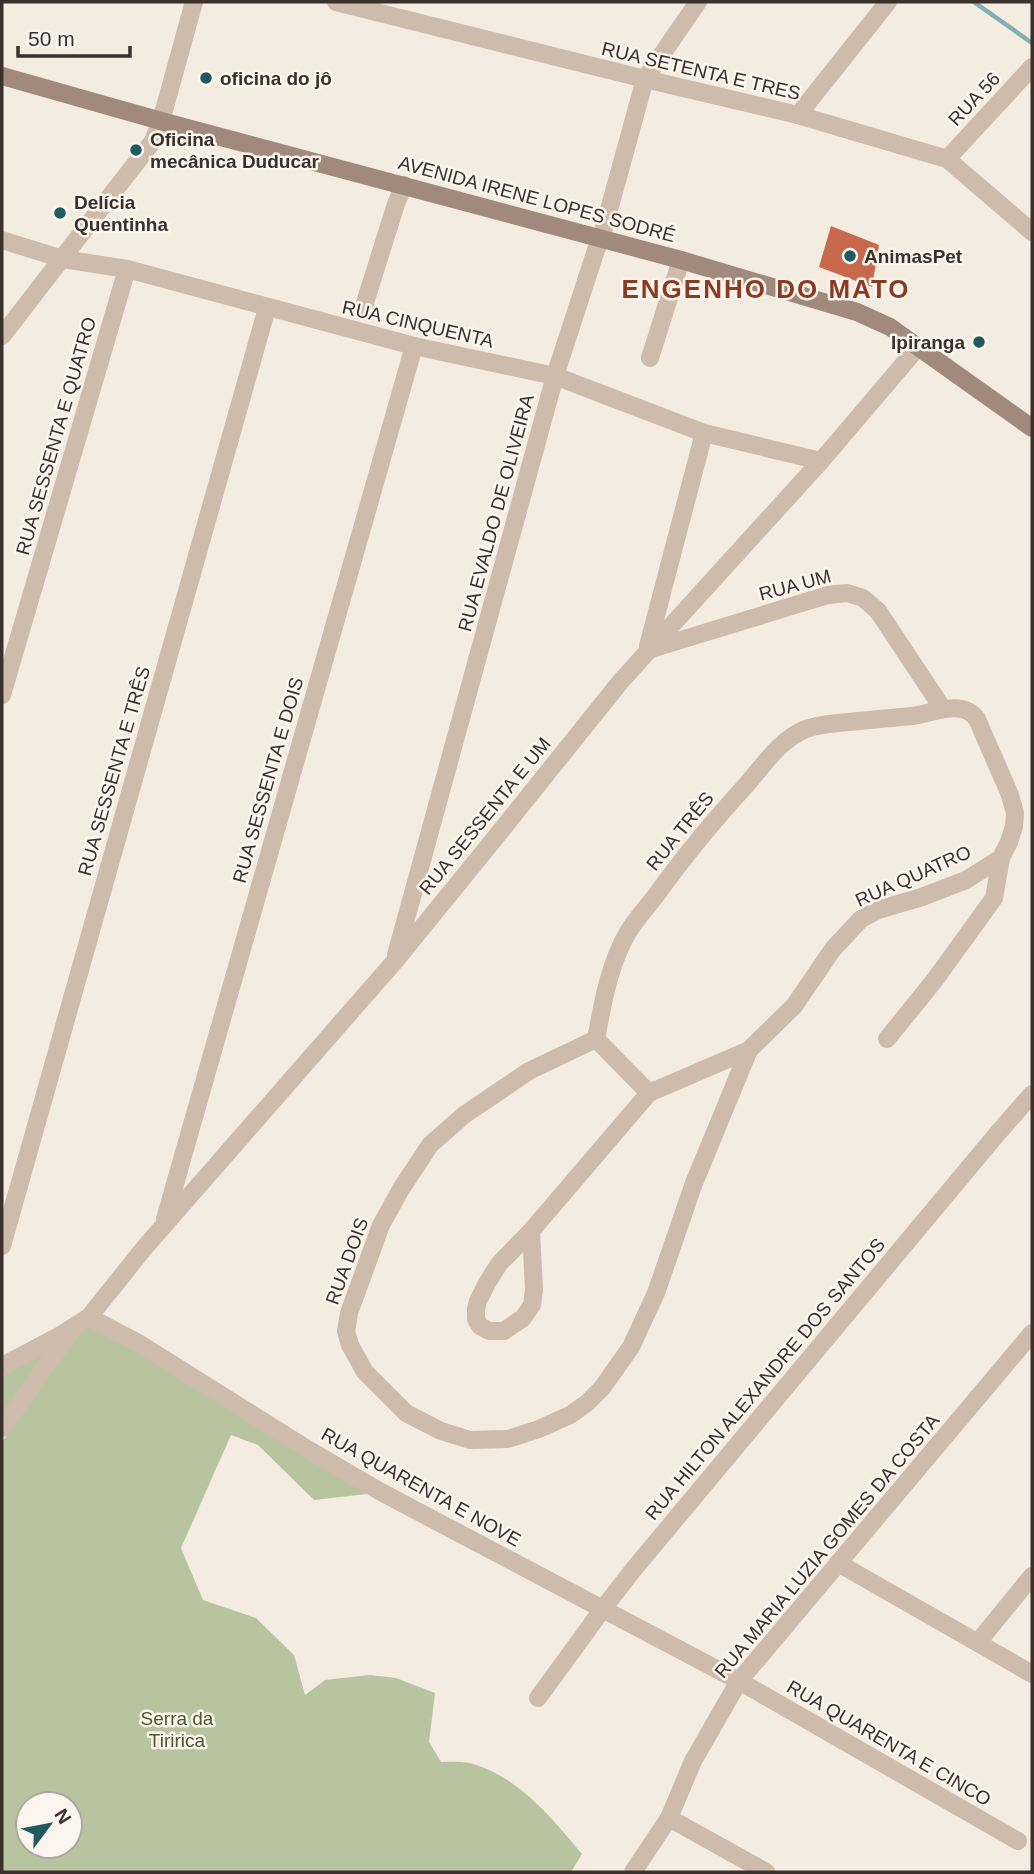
<svg xmlns="http://www.w3.org/2000/svg" width="1034" height="1874" viewBox="0 0 1034 1874" font-family="Arial,sans-serif">
	<style>
		.green { fill: #b8c4a0; fill-rule: evenodd }
		.lines { fill: none; stroke-linecap: round; stroke-linejoin: round }
		.stream { stroke: #7fb0b2; stroke-width: 4.5 }
		.building { fill: #c8694b }
		.minor { stroke: #cdbbac; stroke-width: 18 }
		.secondary { stroke: #a18a7d; stroke-width: 18 }
		.poi-dot { fill: #1f5a5e; stroke: #fbf5ee; stroke-width: 2.5 }
		.labels { text-anchor: middle; dominant-baseline: central; stroke-width: 5; stroke-linejoin: round; paint-order: stroke }
		.street-label { font-size: 19px; fill: #3b302b; stroke: #fbf5ee }
		.poi-label { font-size: 19px; font-weight: bold; fill: #3b302b; stroke: #fbf5ee; text-anchor: start }
		.park-label { font-size: 19px; fill: #4a5a2e; stroke: #fbf5ee }
		.district-label { font-size: 26px; font-weight: bold; letter-spacing: 2px; fill: #8c3b22; stroke: #fbf5ee }
	</style>
	<rect width="100%" height="100%" fill="#f4ebe1"/>
	<g class="green">
		<path d="M90,1320L367,1494L314,1500L258,1445L231,1435L181,1548L203,1600L256,1618L294,1655L305,1695L325,1680L370,1675L396,1678L435,1693L429,1742L441,1762C451,1762 463,1761 473,1764C520,1778 552,1818 582,1854L571,1872H2V1442L63,1355ZM28,1804H70V1846H28Z"/>
		<path d="M48,1349L2,1416V1376Z"/>
	</g>
	<g class="lines">
		<path class="stream" d="M974,2L1032,43"/>
	</g>
	<path class="building" d="M831,226L879,245L872,287L819,267Z"/>
	<g class="lines">
		<g class="minor">
			<path d="M336,2L645,79L798,115L947,159L1032,232"/>
			<path d="M798,115L888,2"/>
			<path d="M947,159L1032,67"/>
			<path d="M2,240L63,259L127,269L414,346L555,376L704,433L821,461"/>
			<path d="M363,309L396,204L404,185"/>
			<path d="M2,336L153,141L161,121L194,2"/>
			<path d="M650,358L681,260"/>
			<path d="M648,646L704,433"/>
			<path d="M648,650L828,595L847,593L863,598L878,611L943,709"/>
			<path d="M2,695L127,269"/>
			<path d="M396,955L555,376L596,250L601,239L645,79L698,2"/>
			<path d="M596,1039L529,1071L464,1115L430,1145L401,1189L381,1225L349,1313L346,1331L350,1345L365,1372L406,1413L441,1431L470,1440L508,1439L539,1429L570,1415L587,1403L602,1388L631,1347L656,1293L694,1183L749,1050"/>
			<path d="M887,1039L934,981L994,898L1001,858"/>
			<path d="M165,1219L414,346"/>
			<path d="M531,1231L534,1290L532,1305L523,1318L504,1331H489L480,1326L476,1319V1309L478,1301L487,1283L499,1264L531,1231L649,1093L749,1050L794,1006L833,949L861,919L878,910L922,897L966,880L1001,858L1009,842L1014,826L1015,813L1010,795L977,719C962,698 931,714 912,716C891,718 869,720 848,722C835,723 819,724 806,729C781,739 765,763 748,783C716,818 685,855 657,894C648,906 636,919 628,932C609,965 603,1002 596,1039L649,1093"/>
			<path d="M2,1246L267,308"/>
			<path d="M89,1317L140,1344L309,1450L381,1492L739,1681L1018,1841"/>
			<path d="M2,1366L59,1336L89,1317L145,1247L395,961L491,843L621,681L821,461L919,346"/>
			<path d="M2,1428L71,1331"/>
			<path d="M838,1563L1032,1674"/>
			<path d="M978,1642L1032,1576"/>
			<path d="M538,1698L602,1610L633,1570L997,1134L1032,1094"/>
			<path d="M669,1818L766,1872"/>
			<path d="M633,1872L669,1818L693,1761L739,1681L1032,1333"/>
		</g>
		<path class="secondary" d="M2,76L161,121L681,260L857,312L890,327L1032,428"/>
	</g>
	<g class="poi-dot">
		<circle cx="206" cy="78" r="7"/>
		<circle cx="136" cy="150" r="7"/>
		<circle cx="60" cy="213" r="7"/>
		<circle cx="850" cy="256" r="7"/>
		<circle cx="979" cy="342" r="7"/>
	</g>
	<g class="labels">
		<g class="street-label">
			<text transform="translate(701 71) rotate(13)">RUA SETENTA E TRES</text>
			<text transform="translate(974 99) rotate(-47)">RUA 56</text>
			<text transform="translate(537 199) rotate(15)">AVENIDA IRENE LOPES SODRÉ</text>
			<text transform="translate(418 324) rotate(13)">RUA CINQUENTA</text>
			<text transform="translate(56 436) rotate(-74)">RUA SESSENTA E QUATRO</text>
			<text transform="translate(496 513) rotate(-75)">RUA EVALDO DE OLIVEIRA</text>
			<text transform="translate(795 585) rotate(-15)">RUA UM</text>
			<text transform="translate(114 771) rotate(-74)">RUA SESSENTA E TRÊS</text>
			<text transform="translate(268 780) rotate(-74)">RUA SESSENTA E DOIS</text>
			<text transform="translate(485 816) rotate(-51)">RUA SESSENTA E UM</text>
			<text transform="translate(680 831) rotate(-51)">RUA TRÊS</text>
			<text transform="translate(913 876) rotate(-24)">RUA QUATRO</text>
			<text transform="translate(347 1261) rotate(-70)">RUA DOIS</text>
			<text transform="translate(765 1379) rotate(-50)">RUA HILTON ALEXANDRE DOS SANTOS</text>
			<text transform="translate(421 1487) rotate(29)">RUA QUARENTA E NOVE</text>
			<text transform="translate(827 1546) rotate(-50)">RUA MARIA LUZIA GOMES DA COSTA</text>
			<text transform="translate(889 1743) rotate(30)">RUA QUARENTA E CINCO</text>
		</g>
		<g class="poi-label">
			<text x="220" y="78">oficina do jô</text>
			<text x="150" y="139">Oficina<tspan x="150" dy="22">mecânica Duducar</tspan></text>
			<text x="74" y="202">Delícia<tspan x="74" dy="22">Quentinha</tspan></text>
			<text x="864" y="256">AnimasPet</text>
			<text x="965" y="342" text-anchor="end">Ipiranga</text>
		</g>
		<g class="park-label">
			<text x="177" y="1718">Serra da<tspan x="177" dy="22">Tiririca</tspan></text>
		</g>
		<g class="district-label">
			<text x="766" y="289">ENGENHO DO MATO</text>
		</g>
	</g>
	<rect width="1034" height="1874" fill="none" stroke="#3b302b" stroke-width="7"/>
	<g transform="translate(49 1825) rotate(58)"><circle r="33" fill="#fbf5ee" stroke="#aea6a0" stroke-width="2"/>
	<path d="M0-5L12 26L0 18L-12 26Z" fill="#1f5a5e"/>
	<text y="-10" font-size="19" font-weight="bold" text-anchor="middle" fill="#3b302b">N</text>
	</g>
	<path d="M18 46v10h112v-10" fill="none" stroke="#3b302b" stroke-width="3.5"/>
	<text x="28" y="46" font-size="21" fill="#3b302b" stroke="#fbf5ee" stroke-width="5" paint-order="stroke">50 m</text>
</svg>
